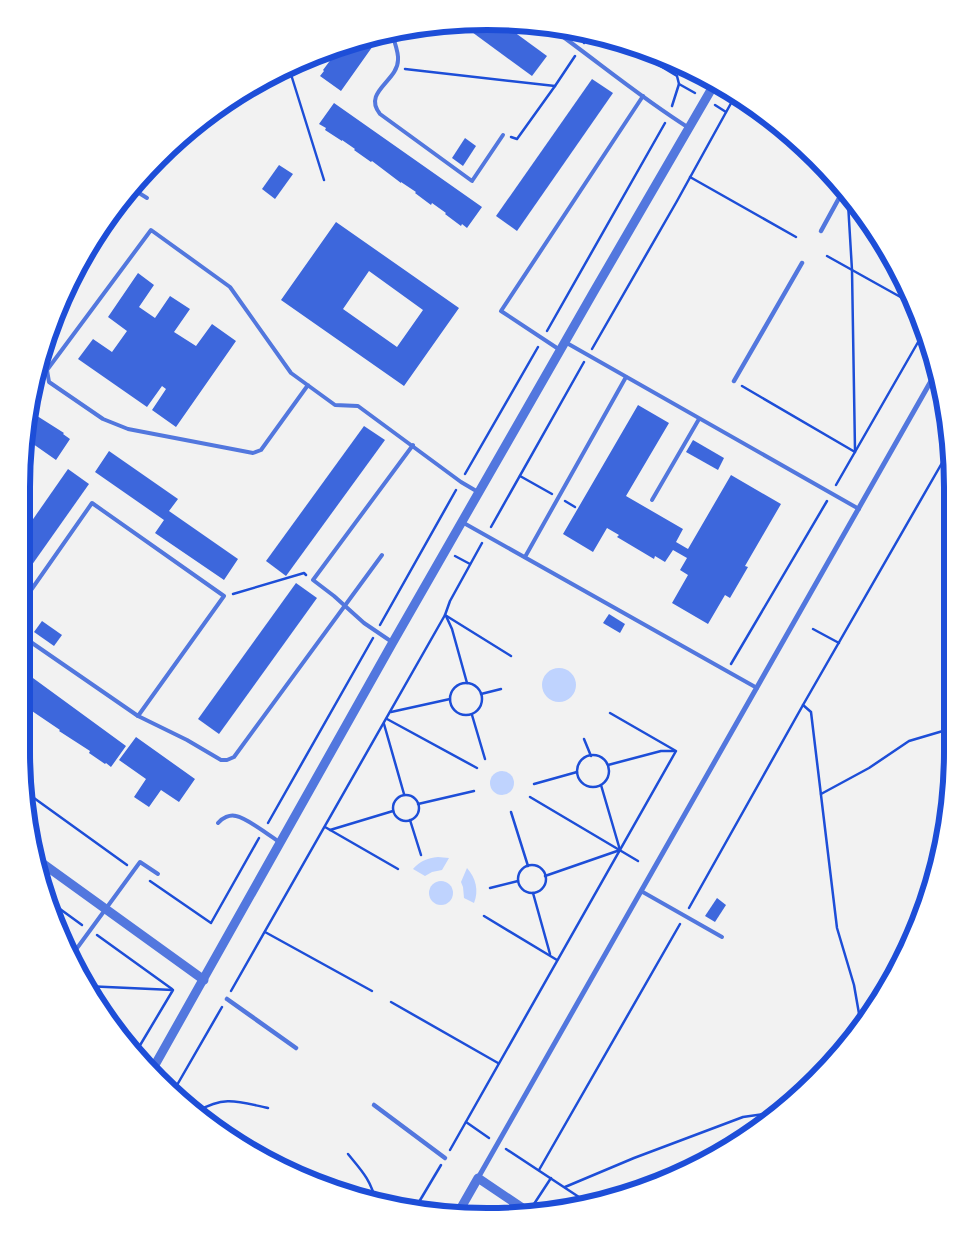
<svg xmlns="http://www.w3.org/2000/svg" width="974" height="1238" viewBox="0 0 974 1238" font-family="Montserrat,sans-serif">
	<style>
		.water { fill: #bfd3fe }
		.building { fill: #3d67dc; fill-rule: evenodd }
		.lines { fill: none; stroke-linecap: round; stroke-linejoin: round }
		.path { stroke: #1d4ed8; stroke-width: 2.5 }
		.service { stroke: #5277de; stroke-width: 4 }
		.pedestrian { stroke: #5277de; stroke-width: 4.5 }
		.minor { stroke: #5277de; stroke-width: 5 }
		.tertiary { stroke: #5277de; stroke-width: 9 }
		.rim { fill: none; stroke: #1d4ed8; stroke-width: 6 }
	</style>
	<rect width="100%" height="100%" fill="#f2f2f2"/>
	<g class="water">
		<circle cx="559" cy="685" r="17"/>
		<circle cx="502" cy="783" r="12"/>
		<path d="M438,857L449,858L442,870L432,872L425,876L413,869C420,861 427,858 438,857Z"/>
		<path d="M467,868C476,878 479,891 474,903L464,898L463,887L461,882Z"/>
		<circle cx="441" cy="893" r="12"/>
	</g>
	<g class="building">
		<path d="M502,23L547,56L532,76L461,24Z"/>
		<path d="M380,36L341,91L320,76L324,71L323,70L335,54H336L343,45Z"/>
		<path d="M592,79L613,93L517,231L496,216Z"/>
		<path d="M334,103L482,207L467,228L462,224L461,226L445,214L446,213L432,203L431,205L415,193L416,192L401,182V183L372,161L371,162L354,150L355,149L342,140V141L325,130L326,128L319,124Z"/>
		<path d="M465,138L476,146L463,166L452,158Z"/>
		<path d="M279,165L293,174L275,199L262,189Z"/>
		<path d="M336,222L459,308L404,386L281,300ZM369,271L423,310L397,347L343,309Z"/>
		<path d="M138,273L154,285L139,307L155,318L170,296L190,309L174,332L196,346L212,324L236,341L176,427L152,410L166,389L162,386L147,407L78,359L93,339L112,352L127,331L108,317Z"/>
		<path d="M638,405L669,423L626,496L683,529L676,542L688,549L731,475L781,504L745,566L748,567L730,598L725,595L708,624L672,603L688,575L680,570L687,558L673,550L665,562L655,556L654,559L617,537L619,535L607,528L593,552L563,534Z"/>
		<path d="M32,410L35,412L34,414L64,433L63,434L70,439L56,460L26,439Z"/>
		<path d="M364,426L385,440L286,576L266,561Z"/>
		<path d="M693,440L724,458L718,470L686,452Z"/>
		<path d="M109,451L178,499L169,511L238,559L224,580L155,533L164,520L95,472Z"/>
		<path d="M68,469L89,484L22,579V535Z"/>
		<path d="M296,583L317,598L219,734L198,719Z"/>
		<path d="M609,614L625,624L620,633L603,623Z"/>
		<path d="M42,621L62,635L54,646L34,632Z"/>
		<path d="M22,670L126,746L111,767L106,763L105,764L89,753L90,751L59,731L60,730L29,709L30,708L21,701Z"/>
		<path d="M136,737L195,779L179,802L161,790L149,807L134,797L146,779L119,760Z"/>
		<path d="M717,898L726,905L715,922L705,916Z"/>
	</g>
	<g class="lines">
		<g class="path">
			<path d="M584,43L590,34"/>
			<path d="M653,54L657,64"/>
			<path d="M661,57L657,64L677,76L679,84L672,106"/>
			<path d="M289,68L324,180"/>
			<path d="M405,69L555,86L575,56"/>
			<path d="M679,84L695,93"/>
			<path d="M715,105L726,112"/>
			<path d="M511,137L517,139L555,86"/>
			<path d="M690,177L796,237"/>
			<path d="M848,203L852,270L855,450"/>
			<path d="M827,256L913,304"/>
			<path d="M547,331L665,123"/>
			<path d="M592,349L677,201L735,96"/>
			<path d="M742,386L855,452"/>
			<path d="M465,474L538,347"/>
			<path d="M520,476L552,494"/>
			<path d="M836,485L925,330"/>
			<path d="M565,501L575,507"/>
			<path d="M491,527L584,362"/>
			<path d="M455,556L470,564"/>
			<path d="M233,594L304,573L306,575"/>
			<path d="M445,615L511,656"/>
			<path d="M446,616L452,629L467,683"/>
			<path d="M380,625L456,490"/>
			<path d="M813,629L839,643"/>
			<path d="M731,664L827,501"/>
			<circle cx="466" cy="699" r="16"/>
			<path d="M481,694L501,689"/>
			<path d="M803,705L811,712L837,928L854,985L861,1025"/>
			<path d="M391,712L450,699"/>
			<path d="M472,715L485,759"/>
			<path d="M387,719L477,768"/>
			<path d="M384,724L404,794"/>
			<path d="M584,739L591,756"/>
			<circle cx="593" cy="771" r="16"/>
			<path d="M608,765L661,751H674"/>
			<path d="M534,784L577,772"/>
			<path d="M27,793L127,865"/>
			<path d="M821,794L869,768L909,741L953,728"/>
			<circle cx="406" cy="808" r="13"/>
			<path d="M530,797L638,861"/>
			<path d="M418,804L474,791"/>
			<path d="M511,812L528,866"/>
			<path d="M410,820L421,855"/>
			<path d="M268,823L373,638"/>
			<path d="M325,827L398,869"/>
			<path d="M330,830L393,811"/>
			<circle cx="532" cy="879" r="14"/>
			<path d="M545,876L620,850L601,785"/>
			<path d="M150,881L211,923L259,838"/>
			<path d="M490,888L518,881"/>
			<path d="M533,893L550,954"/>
			<path d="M49,901L82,925"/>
			<path d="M689,908L803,705L950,449"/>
			<path d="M484,916L557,960"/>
			<path d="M265,932L372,991"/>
			<path d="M97,935L172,989"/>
			<path d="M85,986L173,990L136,1052"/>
			<path d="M231,991L445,615L450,601L482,543"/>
			<path d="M391,1002L498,1063"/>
			<path d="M860,1016L868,1017"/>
			<path d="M173,1092L222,1007"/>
			<path d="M198,1111C225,1095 239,1102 268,1108"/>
			<path d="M466,1122L489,1138"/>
			<path d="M506,1149L588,1203"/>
			<path d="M450,1150L676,751L610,713"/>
			<path d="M348,1154C362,1171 371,1180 376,1202"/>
			<path d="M539,1170L680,924"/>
			<path d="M565,1187L634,1158L743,1117L779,1112"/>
			<path d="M534,1204L551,1178"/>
			<path d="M416,1207L441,1165"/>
		</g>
		<g class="service">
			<path d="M551,28C597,61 641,98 689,128"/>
			<path d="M392,33C394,41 399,53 398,60C398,81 362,92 380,114L472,181L503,135"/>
			<path d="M131,188L147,198"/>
			<path d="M565,342L859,509"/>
			<path d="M560,350L501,311L643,96"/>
			<path d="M308,385L261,450L253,453L128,429L103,419L49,382L47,370L151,230L230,287L291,373L335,405L358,406L461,482L478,492"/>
			<path d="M652,500L699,419"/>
			<path d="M462,522L757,688"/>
			<path d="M525,557L626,377"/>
			<path d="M22,636L138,716L224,596L92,503L22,603"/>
			<path d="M392,642L364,623L334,596L313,580L413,445"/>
			<path d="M138,716L187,740L221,760H227L234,757L382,555"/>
			<path d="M218,823C222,818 230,814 236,816C247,818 269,835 279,842"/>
			<path d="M641,891L722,937"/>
			<path d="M72,955L140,862L158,874"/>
		</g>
		<g class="pedestrian">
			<path d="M821,231L844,189"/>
			<path d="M734,381L802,263"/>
			<path d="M227,999L296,1048"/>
			<path d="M374,1105L445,1158"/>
		</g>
		<path class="minor" d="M478,1178L935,374"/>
		<g class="tertiary">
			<path d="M35,858L204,980"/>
			<path d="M151,1072L393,642L593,293L715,83"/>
			<path d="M458,1213L478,1178L527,1211"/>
		</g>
	</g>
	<path d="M0 0H974V1238H0ZM487 30H487A457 457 0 0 1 944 487V751A457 457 0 0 1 487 1208H487A457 457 0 0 1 30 751V487A457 457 0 0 1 487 30Z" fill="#fff" fill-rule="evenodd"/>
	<path class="rim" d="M487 30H487A457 457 0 0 1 944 487V751A457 457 0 0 1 487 1208H487A457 457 0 0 1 30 751V487A457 457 0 0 1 487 30Z"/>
</svg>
